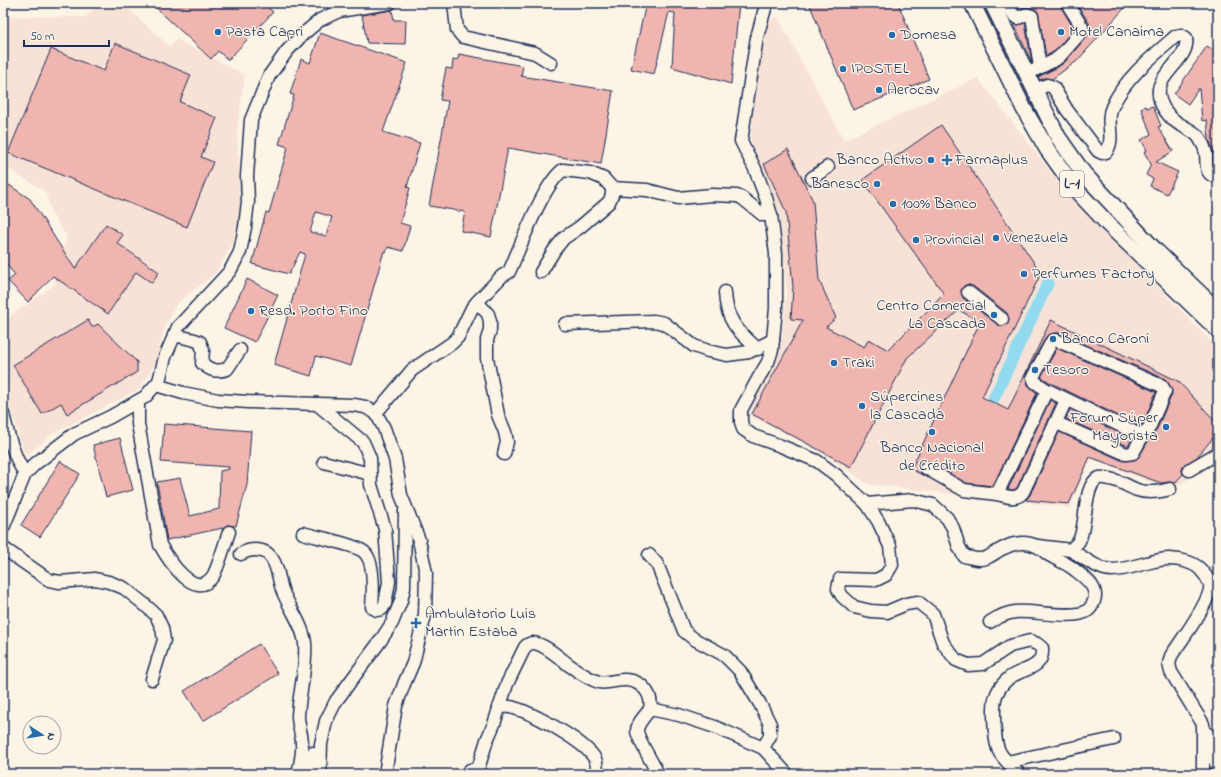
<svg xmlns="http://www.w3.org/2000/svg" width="1221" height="777" viewBox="0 0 1221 777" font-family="'Indie Flower',sans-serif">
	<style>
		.built { fill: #f8e2d5 }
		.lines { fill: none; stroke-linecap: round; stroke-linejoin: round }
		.canal { stroke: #90dbf0; stroke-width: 12 }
		.building { fill: #f0b5af; stroke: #1b2f5e; fill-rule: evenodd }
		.minor-casing { stroke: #1b2f5e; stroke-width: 15 }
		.major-casing { stroke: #1b2f5e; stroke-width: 18 }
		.minor { stroke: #fcf5e5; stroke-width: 12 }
		.major { stroke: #fcf5e5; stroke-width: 15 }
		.poi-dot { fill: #1f6fb2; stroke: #fcf5e5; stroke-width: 1.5 }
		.labels { text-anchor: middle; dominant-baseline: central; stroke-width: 3; stroke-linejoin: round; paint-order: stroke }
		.shield { fill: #fcf5e5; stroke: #5e6a86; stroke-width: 1 }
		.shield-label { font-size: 15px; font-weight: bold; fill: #1b2f5e }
		.poi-label { font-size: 16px; fill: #1b2f5e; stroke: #fcf5e5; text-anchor: start }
	</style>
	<rect width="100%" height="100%" fill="#fcf5e5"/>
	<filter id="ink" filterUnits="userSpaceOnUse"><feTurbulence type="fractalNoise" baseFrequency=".025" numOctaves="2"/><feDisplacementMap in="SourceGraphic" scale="8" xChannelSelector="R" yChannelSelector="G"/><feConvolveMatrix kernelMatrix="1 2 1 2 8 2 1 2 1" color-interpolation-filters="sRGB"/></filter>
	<g filter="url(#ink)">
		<g class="built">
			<path d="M50,3H78L73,8Z"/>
			<path d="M100,3H122L170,47L176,39L245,75L237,131L241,213L233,243L216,273L176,304L165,327L154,365L140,389L54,433L28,454L24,452L10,407L7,330L5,320L54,285L67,237L52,214L45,191L3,166V16L85,17Z"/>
			<path d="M777,16L844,140L978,78L1068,194L1218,349V459L1171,490L1091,459L1070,508L868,484L816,449L748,415L769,371L781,341L787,289L779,214L750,139L765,24Z"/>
		</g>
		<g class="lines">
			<path class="canal" d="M993,400L1048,283"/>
		</g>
		<g class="building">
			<path d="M151,3H263L273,12L228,60L218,51L211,59Z"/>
			<path d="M645,3H739L731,84L672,67L675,13L669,12L654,74L631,69L645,8Z"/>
			<path d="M809,3H898L929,79L853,110Z"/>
			<path d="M1014,3H1060L1061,7L1074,29L1055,51L1046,56L1038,12L1027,7L1019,9Z"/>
			<path d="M1076,3H1129L1077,61L1052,79L1045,78L1040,80L1038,77L1058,67L1065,62L1088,35L1090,31L1089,23Z"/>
			<path d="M392,10L394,20H406L405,44L367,43L362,15Z"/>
			<path d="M1025,23L1032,63L1014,24L1018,25Z"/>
			<path d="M320,33L407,63L383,132L420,143L407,187L410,188L400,223L410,226L403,251L388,247L386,252L384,251L351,366L316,356L311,376L274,365L305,254L300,252L289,274L252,264L266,212L269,213L288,147L279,144L294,95L290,94L301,59L310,63ZM316,212L332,217L326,236L310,232Z"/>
			<path d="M115,43L191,75L180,102L217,118L201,157L213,162L187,227L8,153L51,49L104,71Z"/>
			<path d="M1207,46L1218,53V168H1215L1214,166L1213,151L1209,139L1207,120L1202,121L1199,88L1188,104L1174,94Z"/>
			<path d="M459,54L523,66L521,76L613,91L601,164L508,148L491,237L461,231L465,212L429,206L448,101L440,100L446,68L452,69L453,60L458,59Z"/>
			<path d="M1146,106L1147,108L1153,106L1161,126L1158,127L1173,151L1156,162L1178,172L1167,194L1150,186L1153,179L1146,175L1151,164L1144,152L1147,150L1141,140L1151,134L1141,108Z"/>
			<path d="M941,125L1041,273L982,397L1008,410L1051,320L1178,381L1218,424V432L1197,457L1183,466L1182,470L1183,474L1175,483L1169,482L1161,483L1090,457L1069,504L1026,500L1030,495L1059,432L1123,461L1134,460L1139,457L1150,438L1156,431L1172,394L1171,387L1165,379L1059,333H1055L1048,335L1046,337L1026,374V377L1028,385L1037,393L993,486L966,483L926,461L920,464L919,468L920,472L928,478L911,469L980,322L959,310L907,358L851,467L752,414L803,320L791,319L793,287L786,212L764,164L788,149L813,201L819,280L836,318L826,327L864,347L869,339L888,350L944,294L862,180ZM965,285H969L973,286L1007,313L1009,320L1008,324L1001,326L998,325L963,298L961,291Z"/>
			<path d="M3,181L30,199L75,269L106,224L123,235L117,243L159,272L152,283L136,272L108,314L53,276L28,302L8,281L15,275L3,260Z"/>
			<path d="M247,279L278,295L255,342L224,328Z"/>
			<path d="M88,320L92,327L98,324L137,362V372L67,414L61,403L42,414L13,365Z"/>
			<path d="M1057,348L1156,392L1143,424L1139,426L1051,383L1041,377Z"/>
			<path d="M1050,400L1056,403L1017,488L1013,490L1008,489Z"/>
			<path d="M1070,409L1132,439L1128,446L1066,419Z"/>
			<path d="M164,424L251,431L247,485L236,526L227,525L223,528L167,540L157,482L180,478L190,516L219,509L220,471L229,469V467L161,462Z"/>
			<path d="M120,438L133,490L106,497L93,445Z"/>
			<path d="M60,461L80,474L40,537L21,525Z"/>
			<path d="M259,644L278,674L203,721L184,691Z"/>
		</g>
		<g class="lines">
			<defs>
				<g id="minor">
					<path d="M454,3L457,30L463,37L535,53L551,63"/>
					<path d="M765,3L766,5L757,37L741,141L755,169L766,198L771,215L776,254V308L772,350L768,362L759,377L741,410V422L743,429L753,436L781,446L817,461L836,475L867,504L878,521L890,546L892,565L886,575L876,580L840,579L838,589L842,596L854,607L871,611L887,612L906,604L918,602L933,614L943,643L956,660L968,665L983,664L1010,646L1030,641L1037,644L1042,648C1044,670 1022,668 1009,678C1003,683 997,691 995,699C993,708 994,742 999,751C1003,760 1013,766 1019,774"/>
					<path d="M1004,3L1014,15L1018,18L1027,14L1032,16L1040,67"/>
					<path d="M1027,74L1055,60L1060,56L1082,31V27L1067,3"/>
					<path d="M1035,90L1047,85L1053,87L1067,110L1098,151L1102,153L1106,152C1116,139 1105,122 1112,107C1124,79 1154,55 1176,36L1181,35L1186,38C1190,57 1162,71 1159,89C1157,104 1170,120 1183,126C1189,130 1196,132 1200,139C1202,142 1205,149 1206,153C1207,162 1204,177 1218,176"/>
					<path d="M812,178L828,167"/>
					<path d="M541,272L555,249L564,238L580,227L609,202L612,195V188"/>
					<path d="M725,292C726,320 737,331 758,349"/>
					<path d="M968,292L1002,319"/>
					<path d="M477,302L488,314L490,321V330L487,340V358L498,415L505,432L507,442L504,454"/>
					<path d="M565,324L654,321L664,323L694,346L708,351L727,355L749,352L773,340"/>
					<path d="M174,335L195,340L200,342L203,350L202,363C210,371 217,372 227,369L240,350"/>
					<path d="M156,385L183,393L218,400L248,402L354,405L365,407L376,413L384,428L395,459L401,495L419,540L426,573L425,615L413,663L404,684L396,706L385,774"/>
					<path d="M138,401V424L160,545C168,559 195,602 213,576C218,568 225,543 229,532"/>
					<path d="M376,413L412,370L452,343L458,337L472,308L477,302L502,276L509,272C520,248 543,184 563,170L590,173L604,179L612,188L647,190L678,198L712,195L737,196L742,198L763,215H771"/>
					<path d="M3,414C8,435 13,455 25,474"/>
					<path d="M1055,424L1066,400"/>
					<path d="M324,462L370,474"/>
					<path d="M926,468L964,490L997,494L1047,390L1138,434L1144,433L1149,428L1165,391L1162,386L1056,340L1052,341L1033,377L1035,382L1047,390"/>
					<path d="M1189,470L1218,453"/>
					<path d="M997,494C1007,496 1016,501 1023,492L1055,424H1059L1126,454L1133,453L1144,433"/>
					<path d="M867,504L913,500L933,505L947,518L953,528L959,547L964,556C969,557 974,559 979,559C988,560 996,551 1004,548C1013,543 1026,541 1036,546C1042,548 1046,554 1051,556C1059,561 1068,564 1075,570C1084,577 1099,587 1094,601C1093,604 1090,609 1087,611C1074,620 1032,610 1015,612C1005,613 998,617 990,622"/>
					<path d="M3,528L25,474L35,464L74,434L110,417L145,397L159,381L165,357L178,327L230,271L240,252L245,227L248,201L247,176L251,120L269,76L287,51L302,35L320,20L339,11L390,3"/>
					<path d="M303,533C315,537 359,545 365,553C375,563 373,594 372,607L377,610L382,609L385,604L389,582L385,529L371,485L370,458L363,442L317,404"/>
					<path d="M1038,546L1071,550C1073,547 1077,544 1079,541C1087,526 1083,484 1099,478C1103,477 1110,479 1114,480C1122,482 1129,487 1137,490C1148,494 1159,492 1170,489"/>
					<path d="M3,548L49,580L60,582L95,579L109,582L124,588L144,604L156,615L162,628L164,640L152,679"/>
					<path d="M1071,550C1083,557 1098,570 1112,570C1131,570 1151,559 1169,559C1179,559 1193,562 1200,569C1204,573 1208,579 1210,584C1213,599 1180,642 1171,656L1169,664L1171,672L1203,724V774"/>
					<path d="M241,554C249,549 262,548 269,555C279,565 278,581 283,592C290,609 303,625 305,643C307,668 299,692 298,716C298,726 302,734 302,744C303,754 300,764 298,774"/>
					<path d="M649,555L657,564L684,631L694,639L724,655L740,671L760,704L770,724V736L763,748"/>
					<path d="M499,707C504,707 510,706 514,708C533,713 586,742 595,759C597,763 597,770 596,774"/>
					<path d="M1208,734L1212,753L1218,769"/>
					<path d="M1007,762L1114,739"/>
					<path d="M478,769L487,740L494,724L507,684L525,647C527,645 530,643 533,643C543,643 561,659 569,665C579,672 588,679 599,682C608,684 618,679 626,680C642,681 653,694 650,709"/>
					<path d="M309,774L313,753"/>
					<path d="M320,774L321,744L326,721L336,701L381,640L392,623L401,601L404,588L405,510"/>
					<path d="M466,774L470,770L478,769"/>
					<path d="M658,774C654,765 638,740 637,731C637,723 646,715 650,709L679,715L715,727L763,748L787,774"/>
				</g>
				<g id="major">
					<path d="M972,3L1024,109L1047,149L1077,191L1109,225L1218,330"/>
					<path d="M992,3L1058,137L1084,174L1154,249L1218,311"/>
				</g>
			</defs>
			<use href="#minor" class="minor-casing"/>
			<use href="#major" class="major-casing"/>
			<use href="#minor" class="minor"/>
			<use href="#major" class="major"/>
		</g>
	</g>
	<g class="poi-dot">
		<circle cx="218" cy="32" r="4"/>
		<circle cx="1061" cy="32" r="4"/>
		<circle cx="892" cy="35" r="4"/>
		<circle cx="843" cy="69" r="4"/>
		<circle cx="879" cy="90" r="4"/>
		<circle cx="931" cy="160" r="4"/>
		<path d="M945 154h4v4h4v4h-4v4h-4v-4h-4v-4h4z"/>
		<circle cx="877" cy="184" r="4"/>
		<circle cx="893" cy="204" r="4"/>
		<circle cx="996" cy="238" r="4"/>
		<circle cx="916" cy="240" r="4"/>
		<circle cx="1024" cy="274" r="4"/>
		<circle cx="251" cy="311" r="4"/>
		<circle cx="994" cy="315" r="4"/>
		<circle cx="1053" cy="339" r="4"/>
		<circle cx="834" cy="363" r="4"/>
		<circle cx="1035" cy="370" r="4"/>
		<circle cx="862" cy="406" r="4"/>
		<circle cx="1166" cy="427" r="4"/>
		<circle cx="932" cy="432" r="4"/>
		<path d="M414 617h4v4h4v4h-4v4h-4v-4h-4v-4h4z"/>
	</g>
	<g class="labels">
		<rect class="shield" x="1060" y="171" width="24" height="26" rx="3"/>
		<g class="shield-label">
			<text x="1072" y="184">L-1</text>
		</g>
		<g class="poi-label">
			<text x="226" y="32">Pasta Capri</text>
			<text x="1069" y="32">Motel Canaima</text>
			<text x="900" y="35">Domesa</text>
			<text x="851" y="69">IPOSTEL</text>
			<text x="887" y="90">Aerocav</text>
			<text x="923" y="160" text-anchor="end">Banco Activo</text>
			<text x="955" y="160">Farmaplus</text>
			<text x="869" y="184" text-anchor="end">Banesco</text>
			<text x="901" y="204">100% Banco</text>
			<text x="1004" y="238">Venezuela</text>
			<text x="924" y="240">Provincial</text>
			<text x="1032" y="274">Perfumes Factory</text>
			<text x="986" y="306" text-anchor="end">Centro Comercial<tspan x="986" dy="18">La Cascada</tspan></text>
			<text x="259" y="311">Resd. Porto Fino</text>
			<text x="1061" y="339">Banco Caroní</text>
			<text x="842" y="363">Traki</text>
			<text x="1043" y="370">Tesoro</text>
			<text x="870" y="397">Súpercines<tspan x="870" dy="18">la Cascada</tspan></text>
			<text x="1158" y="418" text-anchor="end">Forum Súper<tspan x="1158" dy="18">Mayorista</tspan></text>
			<text x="932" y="448" text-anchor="middle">Banco Nacional<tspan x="932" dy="18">de Crédito</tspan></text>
			<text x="425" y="614">Ambulatorio Luis<tspan x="425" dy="18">Martin Estaba</tspan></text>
		</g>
	</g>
	<rect width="1221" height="777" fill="none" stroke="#fcf5e5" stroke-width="16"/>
	<rect x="8" y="8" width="1205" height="761" fill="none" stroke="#1b2f5e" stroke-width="1.5" filter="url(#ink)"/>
	<g transform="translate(42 735) rotate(102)"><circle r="19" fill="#fcf5e5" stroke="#a2a6af"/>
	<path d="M0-3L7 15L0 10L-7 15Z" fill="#1f6fb2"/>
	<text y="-6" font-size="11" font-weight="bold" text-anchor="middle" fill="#1b2f5e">N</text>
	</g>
	<path d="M24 40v6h85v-6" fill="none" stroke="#1b2f5e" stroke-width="2"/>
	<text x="30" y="40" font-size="12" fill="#1b2f5e" stroke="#fcf5e5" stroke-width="3" paint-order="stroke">50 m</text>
</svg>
